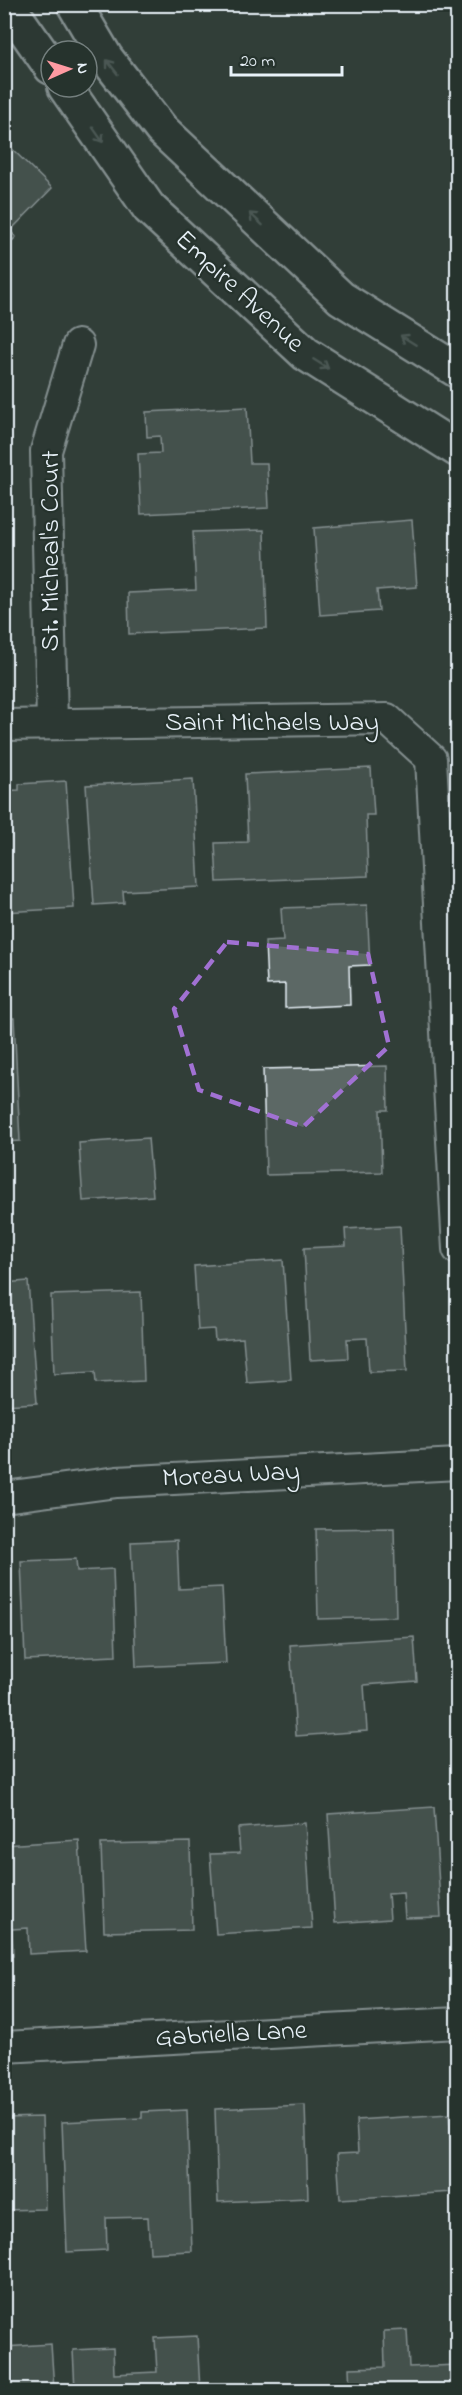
<svg xmlns="http://www.w3.org/2000/svg" width="462" height="2395" viewBox="0 0 462 2395" font-family="'Indie Flower',sans-serif">
	<style>
		.building { fill: #5c6865; stroke: #e8f1f8; stroke-width: 1.5 }
		.lines { fill: none; stroke-linecap: round; stroke-linejoin: round }
		.street-casing { stroke: #e8f1f8; stroke-width: 34 }
		.secondary-casing { stroke: #e8f1f8; stroke-width: 38 }
		.street { stroke: #26332d; stroke-width: 30 }
		.secondary { stroke: #26332d; stroke-width: 33 }
		.oneway { stroke: #6a7674 }
		.marked { fill: none; stroke: #a171d3; stroke-width: 4.5; stroke-dasharray: 12 8; stroke-linejoin: round }
		.labels { text-anchor: middle; dominant-baseline: central; stroke-width: 4.5; stroke-linejoin: round; paint-order: stroke }
		.street-label { font-size: 27px; fill: #e8f1f8; stroke: #26332d }
	</style>
	<rect width="100%" height="100%" fill="#323e39"/>
	<filter id="ink" filterUnits="userSpaceOnUse"><feTurbulence type="fractalNoise" baseFrequency=".0167" numOctaves="2"/><feDisplacementMap in="SourceGraphic" scale="12" xChannelSelector="R" yChannelSelector="G"/><feConvolveMatrix kernelMatrix="1 2 1 2 8 2 1 2 1" color-interpolation-filters="sRGB"/></filter>
	<g filter="url(#ink)">
		<g class="building">
			<path d="M4,141L52,188L10,231L16,237L4,249Z"/>
			<path d="M247,407L250,463H267L269,508L141,514L138,454L161,453L160,436L147,437L146,412Z"/>
			<path d="M412,520L417,587L377,590L379,611L320,615L314,528Z"/>
			<path d="M264,530L267,628L129,634L128,593L196,590L193,532Z"/>
			<path d="M371,768L374,815H366L368,876L217,882L215,843L248,842L245,774Z"/>
			<path d="M193,779L199,887L123,891L124,903L94,905L86,785Z"/>
			<path d="M66,781L74,908L4,912V791L19,790V784Z"/>
			<path d="M367,905L370,965L349,966L350,1005L285,1008V984L267,985L265,942L283,941L281,908Z"/>
			<path d="M4,1018H14L20,1141L4,1142Z"/>
			<path d="M387,1066L388,1110H380L382,1172L266,1175L263,1069Z"/>
			<path d="M148,1138L153,1196L83,1201L79,1143Z"/>
			<path d="M400,1226L407,1371L369,1372L367,1338L347,1339L348,1358L310,1360L304,1248L346,1246L345,1229Z"/>
			<path d="M283,1260L291,1380L247,1383L243,1338L215,1340L214,1329L198,1330L194,1266Z"/>
			<path d="M28,1281L37,1403L4,1405V1283Z"/>
			<path d="M141,1292L144,1381L96,1383L95,1372L54,1374L51,1295Z"/>
			<path d="M394,1528L396,1617L318,1619L316,1529Z"/>
			<path d="M177,1540L179,1589L222,1587L226,1663L136,1667L131,1542Z"/>
			<path d="M76,1559L77,1571L113,1569L116,1656L25,1660L21,1561Z"/>
			<path d="M414,1637L417,1681L364,1685L367,1731L296,1736L290,1645Z"/>
			<path d="M434,1807L441,1917L405,1918L403,1893L388,1894L390,1919L335,1923L328,1814Z"/>
			<path d="M305,1823L312,1928L216,1934L210,1854L240,1853L238,1828Z"/>
			<path d="M79,1840L86,1951L29,1954L28,1928L12,1929L13,1956H4V1845Z"/>
			<path d="M190,1842L192,1930L104,1932L101,1844Z"/>
			<path d="M305,2105L308,2198L218,2202L215,2109Z"/>
			<path d="M187,2110L192,2251L150,2253L148,2217L106,2218L107,2250L67,2252L62,2122L142,2118V2112Z"/>
			<path d="M449,2114L454,2192L340,2199L337,2154L358,2153L356,2120Z"/>
			<path d="M42,2117L45,2209L4,2210V2118Z"/>
			<path d="M407,2330L409,2367L458,2365V2390H350L349,2368L385,2367L384,2331Z"/>
			<path d="M197,2336L200,2390H75L73,2350L113,2348L114,2374L157,2372L155,2338Z"/>
			<path d="M51,2344L54,2390H4V2347Z"/>
			<path d="M319,2384V2390H230V2387Z"/>
		</g>
		<g class="lines">
			<defs>
				<g id="street">
					<path d="M52,724L46,451L78,345"/>
					<path d="M4,725L387,719L431,759L458,1249"/>
					<path d="M4,1497L117,1482L458,1464"/>
					<path d="M4,2047L458,2023"/>
				</g>
				<g id="secondary">
					<path d="M7,4L51,67"/>
					<path d="M74,4L106,58L161,129L341,298L458,371"/>
					<path d="M65,87L149,208L306,354L458,450"/>
				</g>
			</defs>
			<use href="#street" class="street-casing"/>
			<use href="#secondary" class="secondary-casing"/>
			<use href="#street" class="street"/>
			<use href="#secondary" class="secondary"/>
		</g>
		<defs><path id="oneway-shaft" d="M-6 0H5M1.5-3L5.5 0L1.5 3" fill="none" stroke-width="1.6" stroke-linecap="round" stroke-linejoin="round" transform="scale(1.5)"/></defs>
		<g class="oneway">
			<use href="#oneway-shaft" transform="translate(112 67) rotate(-128)"/>
			<use href="#oneway-shaft" transform="translate(98 135) rotate(55)"/>
			<use href="#oneway-shaft" transform="translate(256 219) rotate(-137)"/>
			<use href="#oneway-shaft" transform="translate(408 340) rotate(-148)"/>
			<use href="#oneway-shaft" transform="translate(321 364) rotate(32)"/>
		</g>
	</g>
	<path d="M0 0H462V2395H0ZM227,942L368,954L389,1046L303,1127L199,1090L174,1009Z" fill="#323e39" fill-opacity=".55" fill-rule="evenodd"/>
	<path class="marked" d="M227,942L368,954L389,1046L303,1127L199,1090L174,1009Z"/>
	<g class="labels">
		<g class="street-label">
			<text transform="translate(239 292) rotate(43)">Empire Avenue</text>
			<text transform="translate(51 551) rotate(-90)">St. Micheal's Court</text>
			<text x="272" y="723">Saint Michaels Way</text>
			<text transform="translate(231 1476) rotate(-3)">Moreau Way</text>
			<text transform="translate(231 2035) rotate(-3)">Gabriella Lane</text>
		</g>
	</g>
	<rect width="462" height="2395" fill="none" stroke="#26332d" stroke-width="24"/>
	<rect x="12" y="12" width="438" height="2371" fill="none" stroke="#e8f1f8" stroke-width="2" filter="url(#ink)"/>
	<g transform="translate(69 69) rotate(87)"><circle r="28" fill="#26332d" stroke="#747f7e" stroke-width="1.5"/>
	<path d="M0-4.5L10 22L0 15L-10 22Z" fill="#ff9aa2"/>
	<text y="-9" font-size="16" font-weight="bold" text-anchor="middle" fill="#e8f1f8">N</text>
	</g>
	<path d="M231 66v9h111v-9" fill="none" stroke="#e8f1f8" stroke-width="3"/>
	<text x="240" y="66" font-size="18" fill="#e8f1f8" stroke="#26332d" stroke-width="4.5" paint-order="stroke">20 m</text>
</svg>
